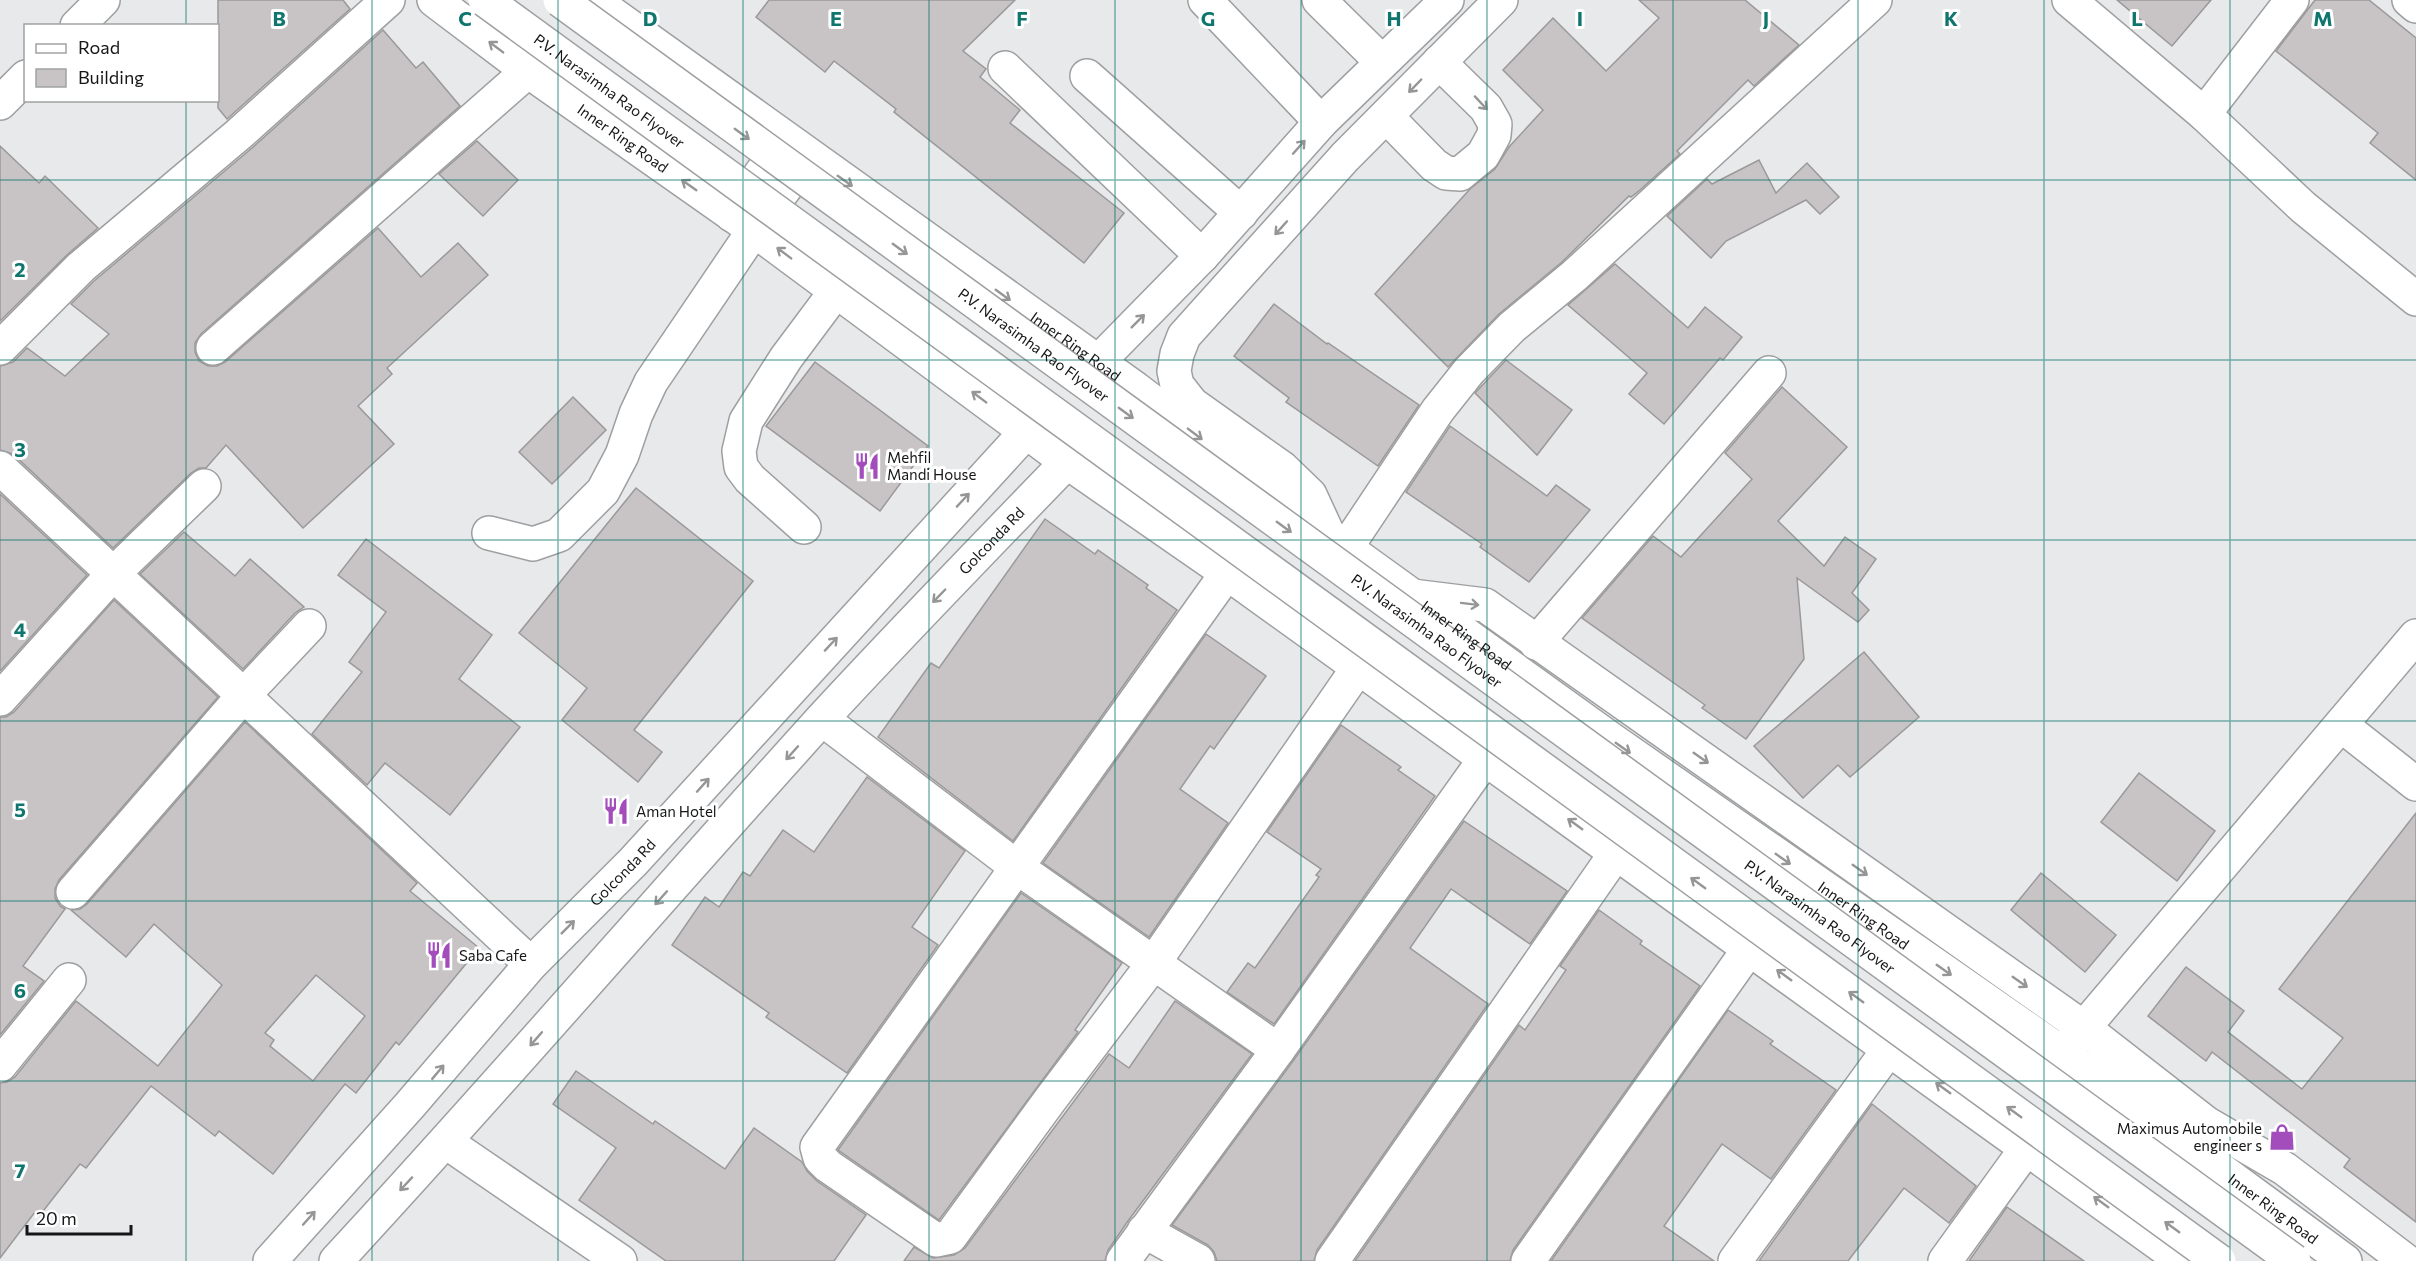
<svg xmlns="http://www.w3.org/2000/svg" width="2416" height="1261" viewBox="0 0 2416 1261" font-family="Commissioner,sans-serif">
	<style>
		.building { fill: #c8c4c5; stroke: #9b9899; stroke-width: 1.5; fill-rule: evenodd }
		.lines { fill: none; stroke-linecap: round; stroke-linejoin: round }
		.minor-casing { stroke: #9d9fa1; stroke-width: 36 }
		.major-casing { stroke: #9d9fa1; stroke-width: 36 }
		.minor { stroke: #fff; stroke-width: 33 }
		.major { stroke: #fff; stroke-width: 33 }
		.highway-bridge-casing { stroke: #9d9fa1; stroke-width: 36; stroke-linecap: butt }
		.highway-bridge { stroke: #fff; stroke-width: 33 }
		.oneway { stroke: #969697 }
		.grid { fill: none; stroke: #0f766e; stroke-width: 1.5; stroke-opacity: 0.55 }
		.labels { text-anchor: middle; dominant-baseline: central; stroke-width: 6; stroke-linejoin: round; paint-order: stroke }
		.street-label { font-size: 15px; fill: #151617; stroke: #fff }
		.poi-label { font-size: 15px; fill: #151617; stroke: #fff; text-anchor: start }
		.grid-label { font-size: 20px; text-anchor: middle; font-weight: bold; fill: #0f766e; stroke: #fff; stroke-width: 6; stroke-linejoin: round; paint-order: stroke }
	</style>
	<rect width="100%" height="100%" fill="#e7e9eb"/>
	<g class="building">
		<path d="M218,0H343L350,9L227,119L218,108Z"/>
		<path d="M769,0H1015L963,51L986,69L980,77L1020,110L1010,123L1124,213L1084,263L894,112L896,109L834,61L825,72L756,17Z"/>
		<path d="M1639,0H1745L1799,45L1754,86L1748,80L1677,151L1680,154L1640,190L1631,197L1629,196L1562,262L1499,314L1448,367L1375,294L1470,189L1495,169L1509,147L1543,110L1503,70L1553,18L1606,71L1659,18Z"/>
		<path d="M2117,0H2211L2172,46Z"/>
		<path d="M2315,0H2369L2416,38V180L2370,143L2378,133L2276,51Z"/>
		<path d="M383,30L416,68L423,62L460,106L201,334L195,343V352L199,361L208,366H217L225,362L378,228L421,277L458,243L488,275L387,368L392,374L358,406L394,444L303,528L226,445L206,468H199L191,473L113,548L13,454L0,450V366L13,362L27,348L65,376L109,334L71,304L94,281L252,148Z"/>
		<path d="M477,141L518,180L483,216L439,174Z"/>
		<path d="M0,146L39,183L45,176L98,228L68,254L0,321Z"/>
		<path d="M1759,160L1776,193L1807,163L1839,197L1820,214L1806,200L1726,241L1711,258L1667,216L1707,179L1712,184Z"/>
		<path d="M1615,264L1688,328L1705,307L1742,337L1723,360L1720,358L1664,424L1629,394L1647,373L1568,305Z"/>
		<path d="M1274,304L1327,344L1328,343L1419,405L1378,466L1286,402L1289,398L1234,356Z"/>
		<path d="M1506,360L1572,410L1537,455L1475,393Z"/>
		<path d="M815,362L928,446L880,511L766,426Z"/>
		<path d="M1782,387L1847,447L1778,521L1824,566L1845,537L1876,559L1852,593L1869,610L1858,622L1797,578L1804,659L1746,739L1702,708L1705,705L1582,618L1653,536L1681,557L1752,479L1725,453Z"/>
		<path d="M573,397L606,430L552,484L519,452Z"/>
		<path d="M1450,426L1547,496L1556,485L1590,510L1529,582L1480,547L1482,544L1406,492Z"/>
		<path d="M636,488L753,581L634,730L662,752L638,782L562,720L587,688L519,633Z"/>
		<path d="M0,494L87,575L0,671Z"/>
		<path d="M1045,519L1095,554L1098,550L1148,585L1146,588L1177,610L1013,841L878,737L931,663L939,668Z"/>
		<path d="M184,532L235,576L250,559L304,607L295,613L243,669L140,574Z"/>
		<path d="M366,539L492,635L459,679L520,727L450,815L385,763L367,785L312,734L362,672L349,662L386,612L338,575Z"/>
		<path d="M114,600L218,697L59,880L55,889V898L60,906L65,909L23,966L44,981L0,1035V717H6L14,712Z"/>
		<path d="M1206,634L1266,676L1214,749L1210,746L1180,789L1228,823L1149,937L1043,863Z"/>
		<path d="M1864,652L1919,717L1850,777L1838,765L1803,798L1754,746Z"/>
		<path d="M245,722L417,883L410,891L479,948L399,1045L396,1042L356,1093L345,1084L273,1174L219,1131L215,1136L151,1086L86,1168L80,1164L40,1215L35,1212L0,1258V1083L7,1082L15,1077L76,1001L158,1066L222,985L154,924L126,957L71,910L80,909L87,904ZM316,975L365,1016L313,1081L270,1046L274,1040L265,1033Z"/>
		<path d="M1341,725L1401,767L1398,770L1435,796L1274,1024L1227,992L1248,963L1255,968L1319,877L1316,875L1321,869L1267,832Z"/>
		<path d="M2139,773L2215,831L2177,881L2101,822Z"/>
		<path d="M867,777L965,851L912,927L938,945L847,1073L766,1017L769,1013L672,945L705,897L719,907L743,872L750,876L783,830L814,852Z"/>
		<path d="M2416,813V1222L2344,1167L2350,1159L2212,1052L2206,1061L2148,1016L2186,967L2244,1011L2228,1032L2302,1089L2343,1038L2279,989Z"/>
		<path d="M1464,821L1567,891L1530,944L1451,889L1410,948L1488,1004L1317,1250L1314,1261H1217L1214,1252L1208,1245L1172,1225L1293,1061Z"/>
		<path d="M2041,873L2116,935L2085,972L2011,910Z"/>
		<path d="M1021,893L1122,963L1075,1030L1078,1032L939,1220L838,1150Z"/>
		<path d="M1599,910L1642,941L1640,944L1700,986L1513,1250L1510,1261H1355L1519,1025L1525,1030L1566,970L1560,966Z"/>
		<path d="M1175,1001L1252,1054L1128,1221L1108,1250L1105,1261H904L914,1247L933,1258L954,1255L965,1248L1109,1054L1129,1068Z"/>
		<path d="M1728,1010L1773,1041L1770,1044L1836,1090L1771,1179L1722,1144L1664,1226L1714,1261H1551Z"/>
		<path d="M576,1071L653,1124L655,1121L725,1169L754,1128L802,1162L807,1171L817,1181L866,1215L834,1261H666L579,1200L616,1148L553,1104Z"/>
		<path d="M1872,1104L1976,1186L1949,1223L1904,1188L1848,1261H1759Z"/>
		<path d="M2007,1207L2084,1261H1969Z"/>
	</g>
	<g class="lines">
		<defs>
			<g id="minor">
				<path d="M1205,0L1321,122"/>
				<path d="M1319,0L1382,62"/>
				<path d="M2069,0L2204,114L2303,207L2416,299"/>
				<path d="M2409,0L2416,6"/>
				<path d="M77,26L103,0"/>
				<path d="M1005,68L1202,256"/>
				<path d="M1087,76L1241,213"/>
				<path d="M0,103L26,77"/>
				<path d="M2204,114L2292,0"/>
				<path d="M1386,116L1434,165L1446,173L1460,174L1483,155L1494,135L1495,124L1486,108L1439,62"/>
				<path d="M0,348L81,267L239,134L388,0"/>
				<path d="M213,348L528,71"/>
				<path d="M1097,363L1202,256L1321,122L1447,0"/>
				<path d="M0,468L531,964"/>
				<path d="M804,527L750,479L741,467L739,451L746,421L786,358L836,291"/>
				<path d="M489,533L533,544L559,535L603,491L622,455L636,414L651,382L754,230"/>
				<path d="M1328,534L1310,495L1282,468L1192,404L1177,385L1174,371L1177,354L1184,336L1345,157L1501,0"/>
				<path d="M1346,548L1438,410L1469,371L1512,327L1574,276L1875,0"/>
				<path d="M1227,573L817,1147L820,1158L828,1166L936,1240L950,1237L1050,1100L1153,964L1358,668"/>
				<path d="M1412,596L1485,605L2084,1028L2206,1123L2285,1169L2406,1261"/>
				<path d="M1536,643L1769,373"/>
				<path d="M0,699L113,574L204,486"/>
				<path d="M822,719L1018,868L1278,1050"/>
				<path d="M2341,725L2416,784"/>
				<path d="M73,892L244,695L309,626"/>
				<path d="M2070,1044L2416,636"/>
				<path d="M0,1065L69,980"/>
				<path d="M446,1142L620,1261"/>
				<path d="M1144,1231L1198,1261"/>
				<path d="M1123,1261L1278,1050L1485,759"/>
				<path d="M1332,1261L1616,853"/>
				<path d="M1528,1261L1749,949"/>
				<path d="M1735,1261L1889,1049"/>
				<path d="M1945,1261L2026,1149"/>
			</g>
			<g id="major">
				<path id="s1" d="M434,0L528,71L754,230L1067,462L1227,573L2183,1261"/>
				<path id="s2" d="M593,0L1136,389L1346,548L1612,740L2062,1053L2345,1261"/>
				<path d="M732,215L785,139"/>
				<path d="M754,230L809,156"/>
				<path id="s3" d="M270,1261L410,1105L531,964L633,862L1026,432"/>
				<path id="s4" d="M336,1261C500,1084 657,901 819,722C900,634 984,548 1067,462"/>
			</g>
		</defs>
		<use href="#minor" class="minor-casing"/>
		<use href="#major" class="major-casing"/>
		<use href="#minor" class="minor"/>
		<use href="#major" class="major"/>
		<defs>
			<g id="highway-bridge">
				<path id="s5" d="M485,0L2219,1261"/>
				<path id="s6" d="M560,0L2294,1261"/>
			</g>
		</defs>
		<use href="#highway-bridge" class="highway-bridge-casing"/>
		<use href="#highway-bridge" class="highway-bridge"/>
	</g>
	<defs><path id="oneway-shaft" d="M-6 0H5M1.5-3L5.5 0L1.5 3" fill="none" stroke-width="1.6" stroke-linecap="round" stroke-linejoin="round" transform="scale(1.5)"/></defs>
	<g class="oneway">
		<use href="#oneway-shaft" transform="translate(496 47) rotate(-143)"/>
		<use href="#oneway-shaft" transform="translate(1415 86) rotate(134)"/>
		<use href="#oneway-shaft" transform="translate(1481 103) rotate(47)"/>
		<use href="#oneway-shaft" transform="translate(742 134) rotate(36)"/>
		<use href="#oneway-shaft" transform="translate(1299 147) rotate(-48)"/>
		<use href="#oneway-shaft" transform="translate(845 181) rotate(35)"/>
		<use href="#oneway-shaft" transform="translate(689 185) rotate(-145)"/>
		<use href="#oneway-shaft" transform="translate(1281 228) rotate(132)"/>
		<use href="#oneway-shaft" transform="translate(900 249) rotate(36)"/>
		<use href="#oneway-shaft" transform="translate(784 253) rotate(-143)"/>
		<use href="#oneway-shaft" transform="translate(1003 295) rotate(36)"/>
		<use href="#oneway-shaft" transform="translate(1138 321) rotate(-45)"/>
		<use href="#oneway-shaft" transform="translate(979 397) rotate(-143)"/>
		<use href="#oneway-shaft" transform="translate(1126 413) rotate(36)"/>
		<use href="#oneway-shaft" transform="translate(1195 434) rotate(37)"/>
		<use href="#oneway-shaft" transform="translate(963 500) rotate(-47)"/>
		<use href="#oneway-shaft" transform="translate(1284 527) rotate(36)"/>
		<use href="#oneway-shaft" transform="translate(939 596) rotate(134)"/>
		<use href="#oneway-shaft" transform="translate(1470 604) rotate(7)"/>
		<use href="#oneway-shaft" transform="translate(831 644) rotate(-47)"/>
		<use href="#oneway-shaft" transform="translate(1623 748) rotate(35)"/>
		<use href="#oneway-shaft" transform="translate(792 753) rotate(132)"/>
		<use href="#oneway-shaft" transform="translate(1701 758) rotate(35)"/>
		<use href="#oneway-shaft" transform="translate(703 785) rotate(-48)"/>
		<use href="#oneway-shaft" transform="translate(1575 824) rotate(-144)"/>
		<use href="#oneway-shaft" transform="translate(1783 859) rotate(35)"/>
		<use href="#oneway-shaft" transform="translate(1860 870) rotate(35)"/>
		<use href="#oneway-shaft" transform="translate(1698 883) rotate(-144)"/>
		<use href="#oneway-shaft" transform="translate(661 898) rotate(132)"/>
		<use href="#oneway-shaft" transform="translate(568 927) rotate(-45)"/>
		<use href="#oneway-shaft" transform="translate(1944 970) rotate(35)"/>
		<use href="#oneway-shaft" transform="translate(1784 975) rotate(-144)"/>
		<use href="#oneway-shaft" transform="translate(2020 982) rotate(35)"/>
		<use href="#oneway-shaft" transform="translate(1856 997) rotate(-144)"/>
		<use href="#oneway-shaft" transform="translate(536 1039) rotate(131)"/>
		<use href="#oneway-shaft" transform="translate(438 1072) rotate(-50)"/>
		<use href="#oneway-shaft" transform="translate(1943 1088) rotate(-144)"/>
		<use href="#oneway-shaft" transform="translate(2014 1112) rotate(-144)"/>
		<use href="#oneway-shaft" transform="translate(406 1184) rotate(133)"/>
		<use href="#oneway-shaft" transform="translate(2101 1202) rotate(-144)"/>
		<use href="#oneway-shaft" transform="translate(309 1218) rotate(-48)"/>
		<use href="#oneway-shaft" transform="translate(2172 1227) rotate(-144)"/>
	</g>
	<path class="grid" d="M186,0V26M372,0V1261M558,0V1261M743,0V1261M929,0V1261M1115,0V1261M1301,0V1261M1487,0V1261M1673,0V1261M1858,0V1261M2044,0V1261M2230,0V1261M186,100V1261M0,180H2416M0,360H2416M0,540H2416M0,721H2416M0,901H2416M0,1081H2416"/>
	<defs>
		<symbol id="restaurant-bare" viewBox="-9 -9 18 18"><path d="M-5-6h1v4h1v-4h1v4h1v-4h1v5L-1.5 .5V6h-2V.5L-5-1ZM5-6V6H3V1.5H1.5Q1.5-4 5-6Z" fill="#a24dbb" stroke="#fff" stroke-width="2.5" paint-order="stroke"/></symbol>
		<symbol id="shop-bare" viewBox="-9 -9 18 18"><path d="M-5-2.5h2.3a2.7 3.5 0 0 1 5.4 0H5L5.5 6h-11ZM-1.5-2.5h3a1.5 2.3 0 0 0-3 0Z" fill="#a24dbb" stroke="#fff" stroke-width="2.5" paint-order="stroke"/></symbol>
	</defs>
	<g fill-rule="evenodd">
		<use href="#restaurant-bare" x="848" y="447" width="38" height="38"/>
		<use href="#restaurant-bare" x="597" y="792" width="38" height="38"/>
		<use href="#restaurant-bare" x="420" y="936" width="38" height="38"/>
		<use href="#shop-bare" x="2263" y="1118" width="38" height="38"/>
	</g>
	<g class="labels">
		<g class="street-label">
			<text stroke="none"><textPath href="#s5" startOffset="154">P.V. Narasimha Rao Flyover</textPath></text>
			<text stroke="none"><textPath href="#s1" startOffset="234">Inner Ring Road</textPath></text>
			<text stroke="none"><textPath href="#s6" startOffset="586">P.V. Narasimha Rao Flyover</textPath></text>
			<text stroke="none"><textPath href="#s2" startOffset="594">Inner Ring Road</textPath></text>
			<text stroke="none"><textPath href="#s4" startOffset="974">Golconda Rd</textPath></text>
			<text stroke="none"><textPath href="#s6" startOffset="1072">P.V. Narasimha Rao Flyover</textPath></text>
			<text stroke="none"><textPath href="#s2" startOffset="1080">Inner Ring Road</textPath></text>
			<text stroke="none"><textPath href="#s3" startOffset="525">Golconda Rd</textPath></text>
			<text stroke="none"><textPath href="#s2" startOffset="1566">Inner Ring Road</textPath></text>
			<text stroke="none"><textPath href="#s6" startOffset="1558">P.V. Narasimha Rao Flyover</textPath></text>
			<text stroke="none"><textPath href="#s2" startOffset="2070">Inner Ring Road</textPath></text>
		</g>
		<g class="poi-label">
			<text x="887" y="457">Mehfil<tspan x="887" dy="17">Mandi House</tspan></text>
			<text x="636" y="811">Aman Hotel</text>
			<text x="459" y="955">Saba Cafe</text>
			<text x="2262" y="1128" text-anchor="end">Maximus Automobile<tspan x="2262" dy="17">engineer s</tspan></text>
		</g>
	</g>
	<g class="grid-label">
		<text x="279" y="26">B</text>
		<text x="465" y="26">C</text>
		<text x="650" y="26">D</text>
		<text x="836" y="26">E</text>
		<text x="1022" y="26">F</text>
		<text x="1208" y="26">G</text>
		<text x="1394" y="26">H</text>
		<text x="1580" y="26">I</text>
		<text x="1766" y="26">J</text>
		<text x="1951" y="26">K</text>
		<text x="2137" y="26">L</text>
		<text x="2323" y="26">M</text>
		<text x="20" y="277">2</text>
		<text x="20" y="457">3</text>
		<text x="20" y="637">4</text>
		<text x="20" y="817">5</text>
		<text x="20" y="998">6</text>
		<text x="20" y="1178">7</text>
	</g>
	<rect x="24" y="24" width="195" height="78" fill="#ffffff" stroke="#a1a2a2" stroke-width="1.5"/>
	<rect x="36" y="44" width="30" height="9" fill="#ffffff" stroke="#a1a2a2" stroke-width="1.5"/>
	<text x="78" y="54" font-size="18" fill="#151617">Road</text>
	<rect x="36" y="69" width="30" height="18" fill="#c8c4c5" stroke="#a1a2a2" stroke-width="1.5"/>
	<text x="78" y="84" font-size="18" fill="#151617">Building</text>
	<path d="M27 1225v9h104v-9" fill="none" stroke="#151617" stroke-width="3"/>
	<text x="36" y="1225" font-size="18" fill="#151617" stroke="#ffffff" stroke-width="4.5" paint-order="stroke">20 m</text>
</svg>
